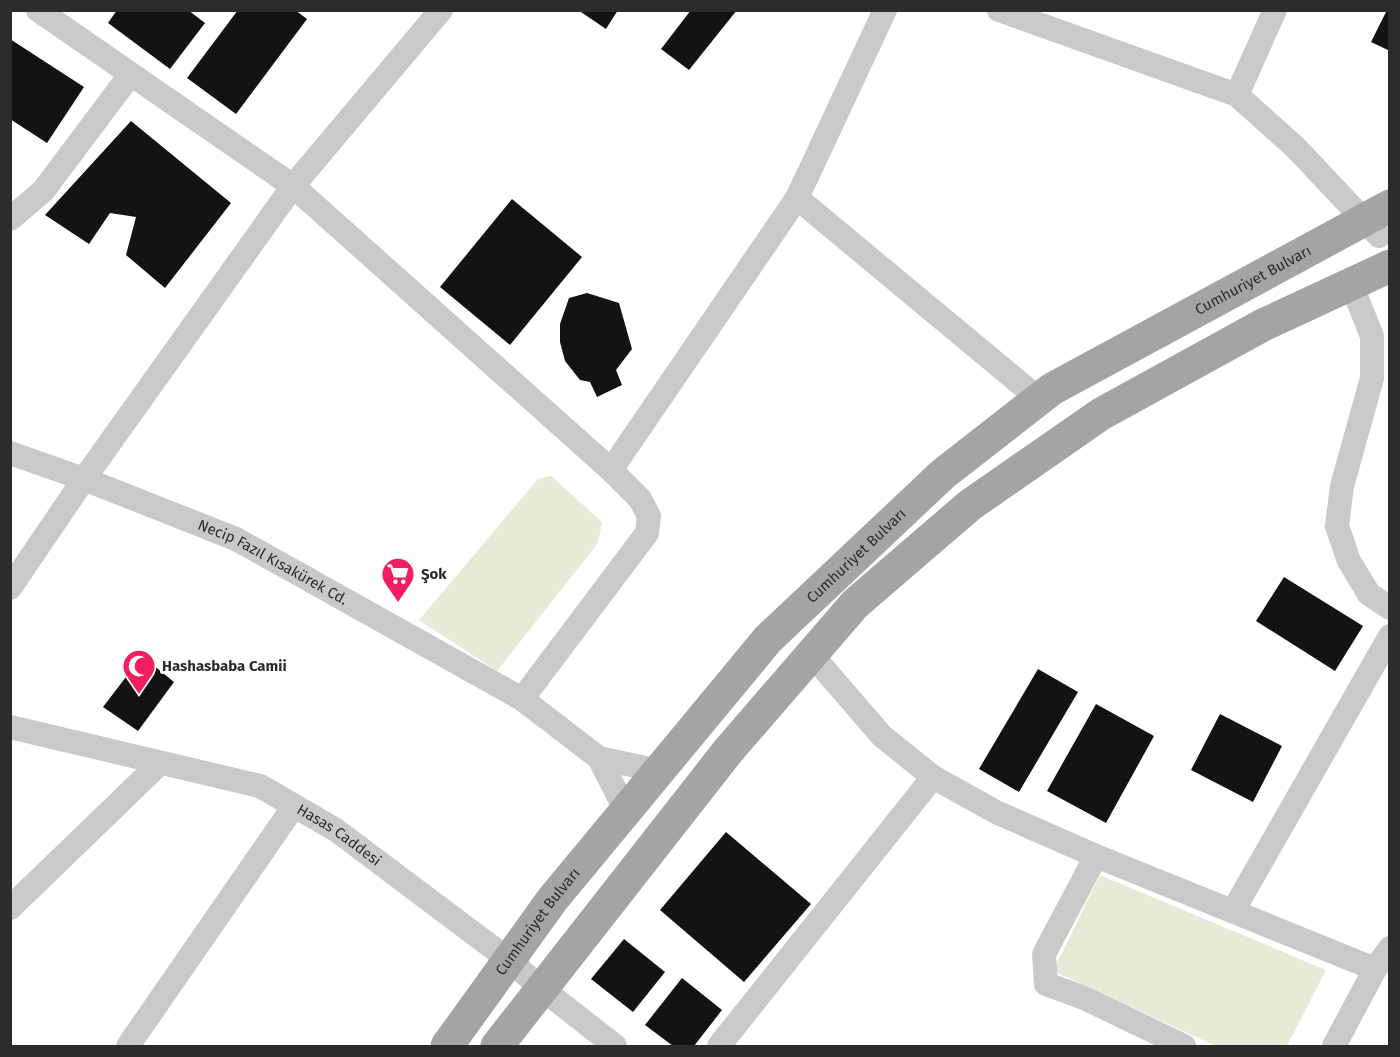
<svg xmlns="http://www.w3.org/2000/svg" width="1400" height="1057" viewBox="0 0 1400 1057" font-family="'Fira Sans',sans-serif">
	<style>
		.green { fill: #e6ebd7 }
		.building { fill: #131313 }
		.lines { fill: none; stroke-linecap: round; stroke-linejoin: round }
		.minor { stroke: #c9c9c9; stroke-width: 24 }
		.primary { stroke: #a4a4a4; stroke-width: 33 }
		.labels { text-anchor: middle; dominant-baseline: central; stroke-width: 6; stroke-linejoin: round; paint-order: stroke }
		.street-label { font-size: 15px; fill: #2c2c2c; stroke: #fff }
		.poi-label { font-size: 15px; font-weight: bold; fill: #2c2c2c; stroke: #fff; text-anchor: start }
	</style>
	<rect width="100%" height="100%" fill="#fff"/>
	<g class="green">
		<path d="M551,476L602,522L598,543L497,671L419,620L538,479Z"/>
		<path d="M1100,875L1326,970L1287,1046H1216L1053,971Z"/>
	</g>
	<g class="building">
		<path d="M117,10H188L205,23L170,69L108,23Z"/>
		<path d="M238,10H295L307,19L236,114L187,78Z"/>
		<path d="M578,10H618L606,29Z"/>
		<path d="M691,10H737L689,70L661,49Z"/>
		<path d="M1387,10H1390V51L1371,42Z"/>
		<path d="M10,39L84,87L47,143L10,119Z"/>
		<path d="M131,121L231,203L165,288L126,255L136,217L110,213L89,244L45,215Z"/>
		<path d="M512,199L582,257L510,345L440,287Z"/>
		<path d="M587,293L619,303L632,349L616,370L622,385L597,397L590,382L580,380L565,361L560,342V324L569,298Z"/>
		<path d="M1284,577L1363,626L1335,671L1256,621Z"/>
		<path d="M142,656L174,682L138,731L103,707Z"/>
		<path d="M1038,669L1078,692L1019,792L979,769Z"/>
		<path d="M1096,704L1154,736L1106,823L1047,791Z"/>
		<path d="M1220,714L1282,746L1253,802L1191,770Z"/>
		<path d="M726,832L811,904L744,982L660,910Z"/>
		<path d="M624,939L665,972L633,1012L591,979Z"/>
		<path d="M682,978L722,1010L694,1046H673L645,1025Z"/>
	</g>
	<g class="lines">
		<g class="minor">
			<path d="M38,10L293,186L611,470L640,499L649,516L647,533L522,699"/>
			<path d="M999,10L1237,95L1296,148L1379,236"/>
			<path d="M1237,95L1275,10"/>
			<path d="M797,198L1039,399"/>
			<path d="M10,219L43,191L130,75"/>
			<path d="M1351,284L1372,336V378L1342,486L1337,526L1349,561L1369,594L1390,608"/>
			<path id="s1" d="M10,453L84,479L236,539L522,699L599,758L659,771"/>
			<path d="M611,470L797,198L885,10"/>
			<path d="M10,588L84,479L293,186L441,10"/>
			<path d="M812,655L882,736L933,777L996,812L1096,856L1375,969"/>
			<path id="s2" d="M10,727L260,786L336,830L509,960L541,988L615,1046"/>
			<path d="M599,758L626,811"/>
			<path d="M1096,856L1044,954L1046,984L1084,998L1184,1046"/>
			<path d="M10,908L160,763"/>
			<path d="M1233,911L1390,636"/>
			<path d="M128,1046L294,806"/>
			<path d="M719,1046L933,777"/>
			<path d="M1334,1046L1375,969L1390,948"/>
		</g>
		<g class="primary">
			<path id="s3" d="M447,1046L552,900L768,639L943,474L1052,389L1390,206"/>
			<path d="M497,1046L728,751L855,604L970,505L1101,414L1263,325L1390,266"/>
		</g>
	</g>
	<defs>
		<symbol id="supermarket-pin" viewBox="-11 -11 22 30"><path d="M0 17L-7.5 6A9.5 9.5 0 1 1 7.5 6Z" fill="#f21e5f" stroke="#fff"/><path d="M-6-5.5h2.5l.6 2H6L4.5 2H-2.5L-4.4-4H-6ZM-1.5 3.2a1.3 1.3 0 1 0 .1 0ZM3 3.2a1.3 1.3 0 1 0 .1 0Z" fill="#fff"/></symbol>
		<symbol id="mosque-pin" viewBox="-11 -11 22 30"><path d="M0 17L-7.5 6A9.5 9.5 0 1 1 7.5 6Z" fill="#f21e5f" stroke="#fff"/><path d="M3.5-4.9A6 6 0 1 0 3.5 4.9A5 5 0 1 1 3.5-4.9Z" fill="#fff"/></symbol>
	</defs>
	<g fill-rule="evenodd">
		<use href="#supermarket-pin" x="379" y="555" width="38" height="52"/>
		<use href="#mosque-pin" x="120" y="647" width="38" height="52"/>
	</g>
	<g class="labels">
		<g class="street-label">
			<text stroke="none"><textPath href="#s3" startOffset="1126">Cumhuriyet Bulvarı</textPath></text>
			<text stroke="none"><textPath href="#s3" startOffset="640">Cumhuriyet Bulvarı</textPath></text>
			<text stroke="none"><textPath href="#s1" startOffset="285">Necip Fazıl Kısakürek Cd.</textPath></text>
			<text stroke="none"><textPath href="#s2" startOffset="350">Hasas Caddesi</textPath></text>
			<text stroke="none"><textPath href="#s3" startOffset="154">Cumhuriyet Bulvarı</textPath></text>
		</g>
		<g class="poi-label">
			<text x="421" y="574">Şok</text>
			<text x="162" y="666">Hashasbaba Camii</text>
		</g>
	</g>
	<rect width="1400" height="1057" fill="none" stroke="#2c2c2c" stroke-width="24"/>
</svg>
